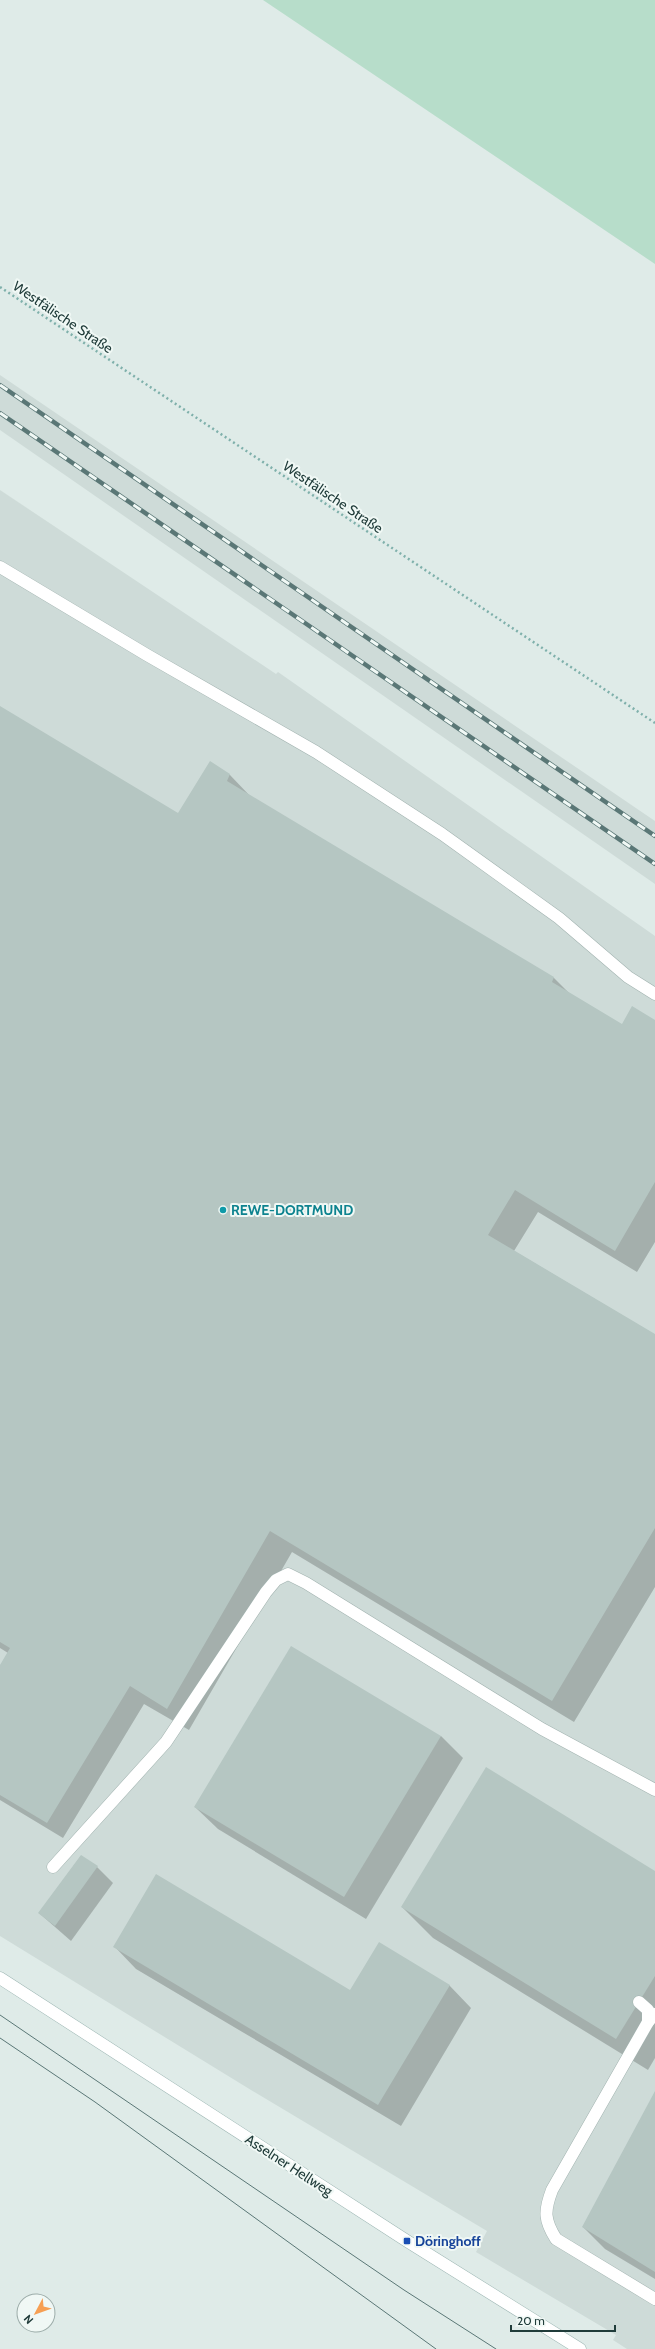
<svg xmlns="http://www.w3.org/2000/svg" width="655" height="2349" viewBox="0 0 655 2349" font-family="Cabin,sans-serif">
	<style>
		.built { fill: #cedbd8 }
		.green { fill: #b7ddca }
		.shadow { fill: #0003 }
		.building { fill: #b5c6c2 }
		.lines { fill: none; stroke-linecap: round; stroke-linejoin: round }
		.service-casing { stroke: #a2b3b0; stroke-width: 13 }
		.secondary-casing { stroke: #9eb7b4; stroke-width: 13 }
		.path { stroke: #7fb0ab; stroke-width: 2.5; stroke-dasharray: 2 3; stroke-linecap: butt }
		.service { stroke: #fff; stroke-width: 12 }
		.secondary { stroke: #fff; stroke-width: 12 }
		.tram { stroke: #5a7776; stroke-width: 1 }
		.rail-casing { stroke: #5a7776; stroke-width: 4.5 }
		.rail { stroke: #f0f8f5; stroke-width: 3; stroke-dasharray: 9; stroke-linecap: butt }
		.culture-dot { fill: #0f9aa8; stroke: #f0f8f5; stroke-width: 1.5 }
		.transit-dot { fill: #1a4fb4; stroke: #f0f8f5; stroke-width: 1.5 }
		.labels { text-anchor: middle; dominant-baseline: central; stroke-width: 4; stroke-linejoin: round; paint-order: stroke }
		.street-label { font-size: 14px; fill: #203c3a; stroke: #f0f8f5 }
		.culture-label { font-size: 14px; font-weight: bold; fill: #0d838f; stroke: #f0f8f5; text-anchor: start }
		.transit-label { font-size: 14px; font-weight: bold; fill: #164399; stroke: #f0f8f5; text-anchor: start }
	</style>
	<rect width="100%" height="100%" fill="#dfebe8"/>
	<g class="built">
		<path d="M0,375L655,821V884L0,430Z"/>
		<path d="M0,490L276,674L278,672L655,936V2349H627L613,2340L616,2335L476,2252L487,2231L251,2090L0,1936Z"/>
	</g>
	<path class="green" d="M263,0H655V264Z"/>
	<g class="shadow">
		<path d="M0,708L178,815L210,763L230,775L251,797L554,978L570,994L623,1026L655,1021V1242L637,1272L538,1212L514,1251L655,1335V1587L574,1722L292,1552L189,1730L144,1704L63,1838L0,1800V1666L8,1653L0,1648Z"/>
		<path d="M441,1736L463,1758L366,1919L218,1829L195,1807Z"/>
		<path d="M81,1856L97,1867L113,1883L71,1941L39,1913Z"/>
		<path d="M655,1872V2058L648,2070L433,1938L402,1907Z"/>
		<path d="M114,1946L351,1992L449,1985L471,2008L401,2126L136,1969Z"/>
		<path d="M655,2093V2279L605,2249L583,2227Z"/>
	</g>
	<g class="building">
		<path d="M0,706L178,813L210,761L230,774L227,781L554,977L552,982L622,1024L632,1006L655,1020V1182L615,1251L515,1190L488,1235L655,1334V1528L552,1701L270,1531L167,1709L130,1686L47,1823L0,1795V1665L10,1648L0,1642Z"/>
		<path d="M291,1646L441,1736L344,1897L194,1807Z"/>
		<path d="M486,1767L655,1871V1976L616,2039L401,1907Z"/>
		<path d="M81,1855L98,1866L55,1926L38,1913Z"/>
		<path d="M156,1874L350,1990L379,1942L450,1985L378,2105L113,1947Z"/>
		<path d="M655,2091V2272L582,2227Z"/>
	</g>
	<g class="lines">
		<defs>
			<g id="service">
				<path d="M0,567L147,655L316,752L442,834L559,918L628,977L655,994"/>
				<path d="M53,1867L166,1742L266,1592L276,1580L288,1574L306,1583L542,1729L655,1790"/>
				<path d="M639,2002L648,2010V2022"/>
				<path d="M655,2014L648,2022L552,2190C544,2211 544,2220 556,2239L655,2299"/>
			</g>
			<path id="secondary" d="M0,1978L407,2241L580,2349"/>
		</defs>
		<use href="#service" class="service-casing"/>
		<use href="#secondary" class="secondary-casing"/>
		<path class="path" d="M0,287L655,723"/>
		<use href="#service" class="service"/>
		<use href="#secondary" class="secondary"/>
		<g class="tram">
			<path d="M0,2015L404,2290L496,2349"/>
			<path d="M0,2038L95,2102L436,2349"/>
		</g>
		<defs>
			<g id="rail">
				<path d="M0,385L655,836"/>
				<path d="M0,413L655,864"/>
			</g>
		</defs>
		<use href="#rail" class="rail-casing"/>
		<use href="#rail" class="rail"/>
	</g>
	<circle class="culture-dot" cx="223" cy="1210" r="4"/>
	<rect class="transit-dot" x="403" y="2237" width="8" height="8" rx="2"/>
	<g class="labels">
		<g class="street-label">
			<text transform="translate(63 317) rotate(34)">Westfälische Straße</text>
			<text transform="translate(333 497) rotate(34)">Westfälische Straße</text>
			<text transform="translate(289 2165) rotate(33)">Asselner Hellweg</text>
		</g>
		<g class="culture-label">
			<text x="231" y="1210">REWE-DORTMUND</text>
		</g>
		<g class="transit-label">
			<text x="415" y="2241">Döringhoff</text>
		</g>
	</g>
	<g transform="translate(36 2313) rotate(229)"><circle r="19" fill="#f0f8f5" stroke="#9dadaa"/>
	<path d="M0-3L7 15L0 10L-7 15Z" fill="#f69f53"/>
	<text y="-6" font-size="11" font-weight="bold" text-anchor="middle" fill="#203c3a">N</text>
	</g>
	<path d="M511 2325v6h104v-6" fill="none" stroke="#203c3a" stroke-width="2"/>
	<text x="517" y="2325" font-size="12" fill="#203c3a" stroke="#f0f8f5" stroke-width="3" paint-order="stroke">20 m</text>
</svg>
